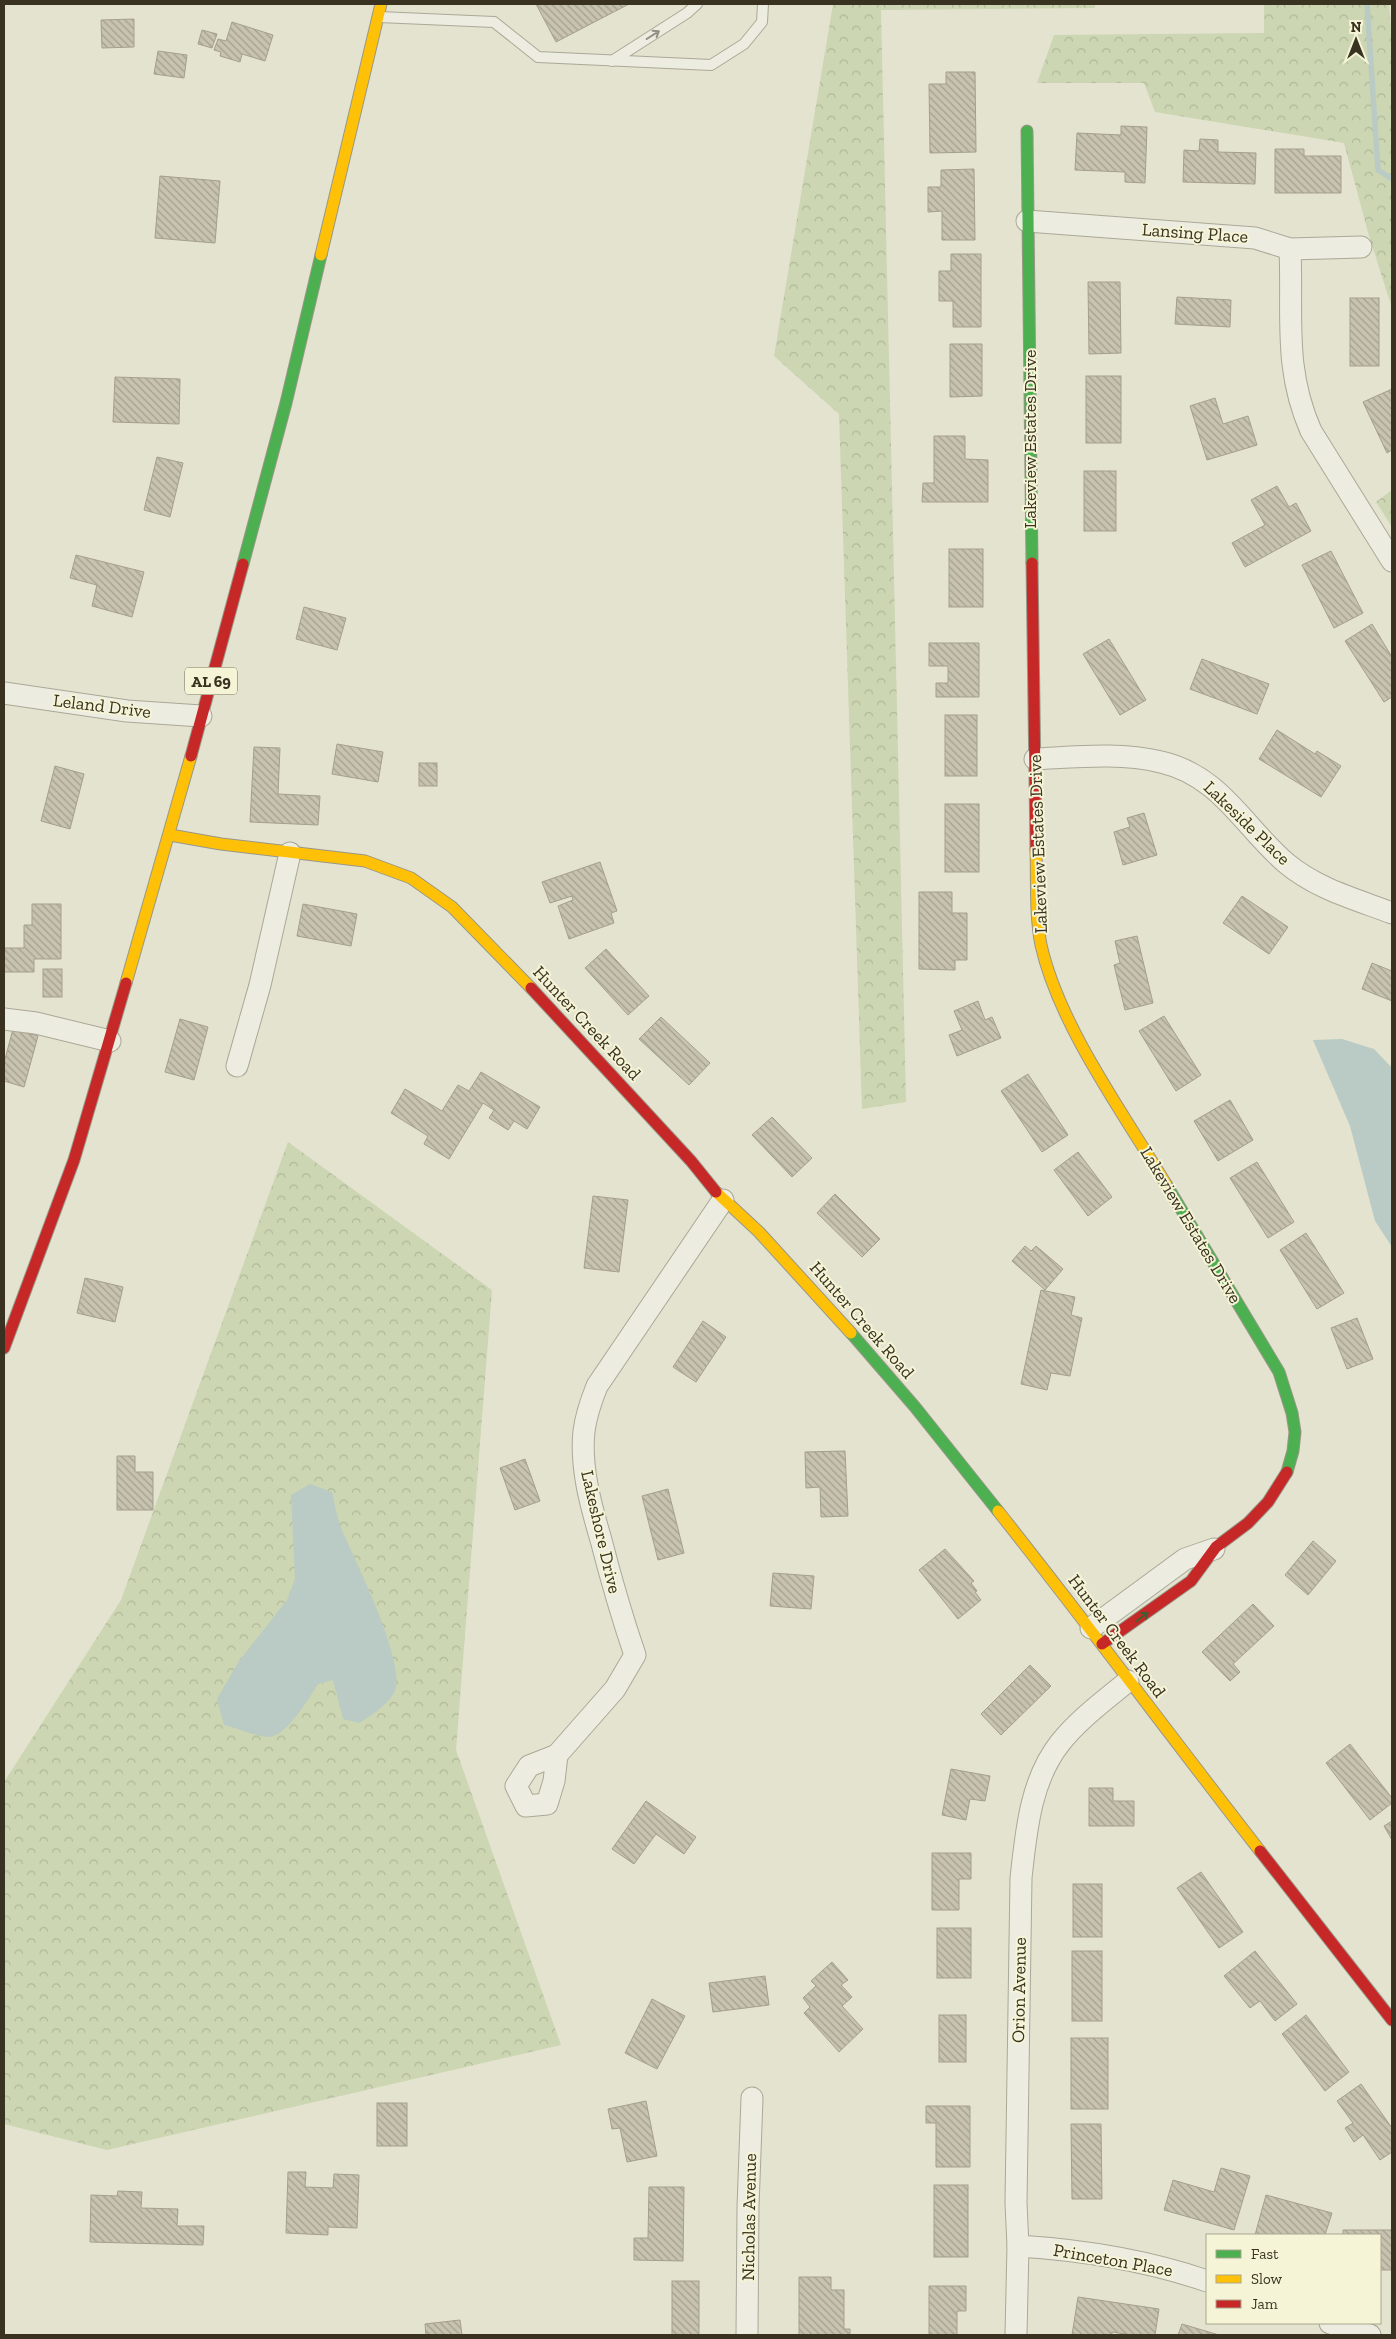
<svg xmlns="http://www.w3.org/2000/svg" width="1396" height="2339" viewBox="0 0 1396 2339" font-family="'Zilla Slab',serif">
	<style>
		.forest { fill: url(#forest-crowns) }
		.water { fill: #b9cbc4 }
		.lines { fill: none; stroke-linecap: round; stroke-linejoin: round }
		.stream { stroke: #b9cbc4; stroke-width: 5.5 }
		.building { fill: url(#building-back-hatch); stroke: #a59f8e }
		.lane-casing { stroke: #aaa897; stroke-width: 12 }
		.street-casing { stroke: #aaa897; stroke-width: 23 }
		.fast-casing { stroke: #999788; stroke-width: 13 }
		.slow-casing { stroke: #999788; stroke-width: 13 }
		.jam-casing { stroke: #999788; stroke-width: 13 }
		.lane { stroke: #ecece0; stroke-width: 10 }
		.street { stroke: #ecece0; stroke-width: 21 }
		.fast { stroke: #4caf50; stroke-width: 11 }
		.slow { stroke: #ffc107; stroke-width: 11 }
		.jam { stroke: #c62828; stroke-width: 11 }
		.oneway { stroke: #928f80 }
		.oneway2 { stroke: #405e31 }
		.labels { text-anchor: middle; dominant-baseline: central; stroke-width: 4; stroke-linejoin: round; paint-order: stroke }
		.shield { fill: #f5f4d6; stroke: #716c57; stroke-width: 1 }
		.shield-label { font-size: 16px; font-weight: bold; fill: #393220 }
		.street-label { font-size: 18px; fill: #393220; stroke: #f5f4d6 }
	</style>
	<defs>
		<pattern id="forest-crowns" width="20" height="18" patternUnits="userSpaceOnUse" patternTransform="scale(1.25)"><rect width="20" height="18" fill="#ccd6b2"/><path d="M2 6a3 3 0 1 1 6 0M12 15a3 3 0 1 1 6 0" fill="none" stroke="#b0b899"/></pattern>
		<pattern id="building-back-hatch" width="6" height="6" patternUnits="userSpaceOnUse" patternTransform="scale(1.25)"><rect width="6" height="6" fill="#c8c3b0"/><path d="M-1 5l2 2M0 0l6 6M5-1l2 2" fill="none" stroke="#a39f8f"/></pattern>
	</defs>
	<rect width="100%" height="100%" fill="#e4e3cf"/>
	<g class="forest">
		<path d="M833,4H1095V8L881,10L906,1102L862,1109L839,414L774,356Z"/>
		<path d="M1264,4H1389L1392,40V308L1369,236L1344,143L1155,112L1144,83H1037L1054,35L1264,33Z"/>
		<path d="M1392,490V527L1376,502Z"/>
		<path d="M288,1142L492,1290L456,1750L561,2045L107,2150L4,2124V1782L121,1600Z"/>
	</g>
	<g class="water">
		<path d="M1342,1039L1374,1049L1392,1068V1247L1375,1221L1350,1126L1313,1040Z"/>
		<path d="M310,1484L332,1492C335,1505 337,1518 342,1530C354,1559 409,1666 394,1693C386,1706 371,1716 359,1723L343,1719L333,1680L318,1684C309,1698 287,1736 269,1737C257,1737 237,1728 224,1725L217,1699L239,1661L287,1600L295,1579L291,1495Z"/>
	</g>
	<g class="lines">
		<path class="stream" d="M1367,4L1378,170L1392,179"/>
	</g>
	<g class="building">
		<path d="M536,4H629L556,42Z"/>
		<path d="M134,19V47L102,48L101,20Z"/>
		<path d="M232,22L273,35L265,61L242,54L240,62L220,56L221,52L214,50L218,39L226,41Z"/>
		<path d="M202,30L217,34L212,48L198,44Z"/>
		<path d="M158,51L187,55L184,78L154,74Z"/>
		<path d="M946,72H975L976,152L930,153L929,84H946Z"/>
		<path d="M1121,126L1147,127L1145,183L1125,182V172L1075,170L1077,133L1121,135Z"/>
		<path d="M1200,139L1218,140V152L1256,153L1255,184L1183,182L1184,150L1199,151Z"/>
		<path d="M1275,149H1304V156H1341V193H1275Z"/>
		<path d="M974,169L975,240H942V211L928,212V187H941V170Z"/>
		<path d="M160,176L220,181L215,243L155,238Z"/>
		<path d="M951,254H981V327H953V301H939V271H951Z"/>
		<path d="M1088,282H1120L1121,353L1089,354Z"/>
		<path d="M1177,297L1231,300L1230,327L1175,324Z"/>
		<rect x="1350" y="298" width="29" height="68"/>
		<path d="M950,344H982V396L950,397Z"/>
		<rect x="1086" y="376" width="35" height="67"/>
		<path d="M115,377L180,379L179,424L113,422Z"/>
		<path d="M1392,389V450L1387,453L1363,402Z"/>
		<path d="M1215,398L1223,424L1248,416L1257,445L1207,460L1190,406Z"/>
		<path d="M934,436H965V459L988,460V502H922L923,483H934Z"/>
		<path d="M157,457L183,463L170,517L144,510Z"/>
		<rect x="1084" y="471" width="32" height="60"/>
		<path d="M1277,486L1289,507L1296,503L1311,531L1245,567L1232,543L1265,525L1251,500Z"/>
		<rect x="949" y="549" width="34" height="58"/>
		<path d="M1331,551L1363,613L1334,628L1302,565Z"/>
		<path d="M76,555L144,572L132,617L92,606L97,585L70,578Z"/>
		<path d="M304,607L346,618L337,650L296,639Z"/>
		<path d="M1372,624L1392,657V697L1384,702L1345,641Z"/>
		<path d="M1109,639L1146,700L1120,715L1083,654Z"/>
		<path d="M929,643H979V697H936V683H948V666H929Z"/>
		<path d="M1202,659L1269,684L1257,714L1190,689Z"/>
		<rect x="945" y="715" width="32" height="61"/>
		<path d="M1277,730L1315,754L1317,751L1341,766L1321,797L1259,759Z"/>
		<path d="M337,744L383,752L378,782L332,774Z"/>
		<path d="M254,747L280,748L278,794L320,796L318,825L250,822Z"/>
		<rect x="419" y="763" width="18" height="23"/>
		<path d="M55,766L84,774L70,829L41,821Z"/>
		<rect x="945" y="804" width="34" height="68"/>
		<path d="M1144,813L1157,855L1123,865L1114,832L1130,827L1127,818Z"/>
		<path d="M600,862L617,911L611,913L614,923L569,939L558,906L573,900L572,896L550,903L542,882Z"/>
		<path d="M919,892H952V913H967V960H955V970L919,969Z"/>
		<path d="M1242,896L1288,927L1269,954L1223,923Z"/>
		<path d="M32,904H61V959H34V972H4V948H24V925H32Z"/>
		<path d="M303,904L357,914L351,946L297,936Z"/>
		<path d="M1137,936L1153,1003L1125,1010L1114,965L1120,963L1115,941Z"/>
		<path d="M606,949L649,996L628,1015L585,968Z"/>
		<path d="M1372,963L1392,971V1001L1362,989Z"/>
		<rect x="43" y="969" width="19" height="28"/>
		<path d="M978,1001L985,1020L992,1017L1001,1038L957,1056L949,1035L962,1030L954,1011Z"/>
		<path d="M1164,1016L1201,1075L1176,1091L1139,1031Z"/>
		<path d="M661,1017L710,1063L689,1085L639,1039Z"/>
		<path d="M180,1019L208,1027L194,1080L165,1072Z"/>
		<path d="M13,1029L38,1036L24,1087L4,1081V1063Z"/>
		<path d="M481,1072L540,1107L527,1129L514,1121L508,1130L489,1118L494,1110L483,1103L449,1159L424,1144L428,1136L391,1113L405,1089L442,1111L458,1085L469,1091Z"/>
		<path d="M1028,1074L1068,1135L1042,1152L1001,1091Z"/>
		<path d="M1230,1100L1253,1140L1218,1161L1194,1121Z"/>
		<path d="M772,1117L812,1158L792,1177L752,1135Z"/>
		<path d="M1078,1152L1112,1197L1088,1216L1054,1170Z"/>
		<path d="M1257,1162L1294,1222L1268,1238L1230,1178Z"/>
		<path d="M835,1194L880,1239L862,1257L817,1213Z"/>
		<path d="M593,1196L628,1200L619,1272L584,1268Z"/>
		<path d="M1306,1233L1344,1293L1317,1309L1280,1250Z"/>
		<path d="M1025,1246L1031,1251L1036,1246L1063,1269L1045,1290L1012,1261Z"/>
		<path d="M85,1278L123,1287L115,1322L77,1313Z"/>
		<path d="M1041,1290L1075,1297L1071,1315L1082,1318L1070,1376L1051,1373L1047,1390L1021,1384Z"/>
		<path d="M1357,1318L1373,1359L1347,1369L1331,1328Z"/>
		<path d="M703,1321L726,1337L696,1382L673,1367Z"/>
		<path d="M845,1451L848,1516L821,1517L820,1487L806,1488L805,1452Z"/>
		<path d="M117,1456H135V1472H153V1510H117Z"/>
		<path d="M525,1459L540,1501L515,1510L500,1468Z"/>
		<path d="M668,1489L684,1553L658,1560L642,1496Z"/>
		<path d="M1313,1541L1336,1561L1308,1595L1285,1575Z"/>
		<path d="M945,1549L974,1581L971,1583L977,1591L975,1592L981,1600L958,1619L919,1570Z"/>
		<path d="M773,1573L814,1576L811,1609L770,1606Z"/>
		<path d="M1253,1604L1274,1626L1233,1664L1240,1672L1230,1681L1202,1652Z"/>
		<path d="M1030,1665L1051,1686L1001,1735L981,1714Z"/>
		<path d="M1350,1744L1392,1798V1803L1370,1820L1326,1763Z"/>
		<path d="M951,1769L990,1776L985,1801L970,1799L966,1820L942,1815Z"/>
		<path d="M1089,1788H1113V1801H1134V1826H1089Z"/>
		<path d="M646,1801L696,1837L684,1854L656,1834L634,1864L612,1849Z"/>
		<path d="M1392,1821V1840L1384,1826Z"/>
		<path d="M932,1853H971V1879H959V1910H932Z"/>
		<path d="M1201,1872L1243,1932L1219,1948L1177,1888Z"/>
		<rect x="1073" y="1884" width="29" height="53"/>
		<rect x="937" y="1928" width="34" height="50"/>
		<rect x="1072" y="1951" width="30" height="70"/>
		<path d="M1255,1951L1297,2004L1275,2021L1260,2001L1250,2008L1224,1976Z"/>
		<path d="M832,1962L848,1980L841,1985L852,1997L842,2006L863,2029L839,2052L804,2013L810,2007L803,1998L816,1986L811,1981Z"/>
		<path d="M765,1976L769,2005L713,2012L709,1983Z"/>
		<path d="M652,1999L685,2016L657,2069L625,2053Z"/>
		<rect x="939" y="2015" width="27" height="47"/>
		<path d="M1306,2015L1349,2072L1325,2091L1282,2034Z"/>
		<rect x="1071" y="2038" width="37" height="71"/>
		<path d="M1361,2084L1392,2128V2152L1380,2160L1363,2135L1354,2142L1345,2128L1353,2123L1337,2101Z"/>
		<path d="M646,2101L657,2156L627,2162L620,2128L612,2129L608,2109Z"/>
		<rect x="377" y="2103" width="30" height="43"/>
		<path d="M926,2106H970V2167H936V2123H926Z"/>
		<path d="M1071,2124H1101L1102,2199H1072Z"/>
		<path d="M1221,2168L1250,2176L1234,2230L1164,2210L1173,2180L1214,2192Z"/>
		<path d="M288,2172H306L305,2187L333,2188L334,2174L359,2175L357,2228L328,2227V2235L286,2233Z"/>
		<rect x="934" y="2185" width="34" height="72"/>
		<path d="M649,2187H684L683,2261L634,2260V2238H648Z"/>
		<path d="M118,2191L142,2192L141,2208L178,2209L177,2226H204L203,2245L90,2242L91,2195L117,2196Z"/>
		<path d="M1266,2195L1332,2213L1325,2235H1255Z"/>
		<path d="M1343,2230H1392V2270H1380V2235H1343Z"/>
		<path d="M799,2277H831V2290H844V2329H850V2335H799Z"/>
		<rect x="672" y="2281" width="27" height="54"/>
		<path d="M929,2286H966V2311H957V2335H929Z"/>
		<path d="M1078,2297L1159,2309L1155,2335H1131L1112,2332V2335H1072Z"/>
		<path d="M460,2320L462,2335H426L425,2324Z"/>
		<path d="M1182,2324L1219,2335H1178Z"/>
	</g>
	<g class="lines">
		<defs>
			<g id="lane">
				<path d="M379,17L494,22L538,57L711,65L744,44L762,22L763,4"/>
				<path d="M612,61L687,13L697,4"/>
			</g>
			<g id="street">
				<path d="M1027,221L1255,238L1290,249L1361,247"/>
				<path d="M1290,249C1293,315 1283,368 1311,431L1392,561"/>
				<path d="M4,693L127,711L201,716"/>
				<path d="M1035,759C1076,757 1120,752 1161,762C1221,776 1243,826 1286,863C1317,889 1355,899 1392,913"/>
				<path d="M4,1019L36,1023L110,1041"/>
				<path d="M237,1066L260,985L290,853"/>
				<path d="M1091,1628L1185,1559L1214,1549"/>
				<path d="M557,1755L615,1689L635,1655C622,1617 611,1579 601,1540C591,1506 580,1467 584,1431C586,1415 591,1401 597,1386L723,1200"/>
				<path d="M557,1755L554,1781L547,1804L526,1806L516,1786L529,1766Z"/>
				<path d="M1018,2246C1082,2250 1146,2260 1207,2281"/>
				<path d="M1330,2323L1370,2335"/>
				<path d="M747,2335L748,2207L752,2098"/>
				<path d="M1016,2335L1018,2246L1016,2203L1021,1878C1026,1833 1030,1781 1060,1743C1079,1719 1104,1701 1128,1681"/>
			</g>
			<g id="fast">
				<path d="M1027,131L1032,563"/>
				<path d="M243,564L286,403L321,255"/>
				<path d="M1166,1184L1279,1372L1292,1413L1295,1432L1293,1451L1287,1472"/>
				<path d="M851,1333L915,1407L998,1511"/>
			</g>
			<g id="slow">
				<path d="M321,255L381,4"/>
				<path d="M170,835L221,844L365,861L411,878L452,907L531,988"/>
				<path d="M1036,850C1037,881 1035,915 1041,945C1059,1025 1123,1113 1166,1184"/>
				<path d="M126,983L191,756"/>
				<path d="M716,1192L759,1232L851,1333"/>
				<path d="M998,1511C1087,1623 1172,1738 1260,1851"/>
			</g>
			<g id="jam">
				<path d="M1032,563L1036,850"/>
				<path d="M191,756L243,564"/>
				<path d="M531,988L691,1161L716,1192"/>
				<path d="M4,1348L74,1160L126,983"/>
				<path d="M1102,1644L1191,1581L1216,1547L1248,1523L1268,1502L1287,1472"/>
				<path d="M1260,1851L1392,2020"/>
			</g>
		</defs>
		<use href="#lane" class="lane-casing"/>
		<use href="#street" class="street-casing"/>
		<use href="#fast" class="fast-casing"/>
		<use href="#slow" class="slow-casing"/>
		<use href="#jam" class="jam-casing"/>
		<use href="#lane" class="lane"/>
		<use href="#street" class="street"/>
		<use href="#fast" class="fast"/>
		<use href="#slow" class="slow"/>
		<use href="#jam" class="jam"/>
	</g>
	<defs><path id="oneway-shaft" d="M-6 0H5M1.5-3L5.5 0L1.5 3" fill="none" stroke-width="1.6" stroke-linecap="round" stroke-linejoin="round" transform="scale(1.25)"/></defs>
	<use class="oneway" href="#oneway-shaft" transform="translate(653 35) rotate(-32)"/>
	<use class="oneway2" href="#oneway-shaft" transform="translate(1142 1617) rotate(-37)"/>
	<g class="labels">
		<rect class="shield" x="185" y="667.5" width="52" height="27" rx="4"/>
		<g class="shield-label">
			<text x="211" y="681">AL 69</text>
		</g>
		<g class="street-label">
			<text transform="translate(1195 233) rotate(4)">Lansing Place</text>
			<text transform="translate(1030 439) rotate(-90)">Lakeview Estates Drive</text>
			<text transform="translate(102 706) rotate(7)">Leland Drive</text>
			<text transform="translate(1247 823) rotate(44)">Lakeside Place</text>
			<text transform="translate(1038 844) rotate(-92)">Lakeview Estates Drive</text>
			<text transform="translate(587 1023) rotate(47)">Hunter Creek Road</text>
			<text transform="translate(1191 1225) rotate(59)">Lakeview Estates Drive</text>
			<text transform="translate(862 1320) rotate(49)">Hunter Creek Road</text>
			<text transform="translate(601 1532) rotate(77)">Lakeshore Drive</text>
			<text transform="translate(1117 1636) rotate(53)">Hunter Creek Road</text>
			<text transform="translate(1019 1990) rotate(-89)">Orion Avenue</text>
			<text transform="translate(749 2217) rotate(-89)">Nicholas Avenue</text>
			<text transform="translate(1113 2260) rotate(10)">Princeton Place</text>
		</g>
	</g>
	<rect width="1396" height="2339" fill="none" stroke="#393220" stroke-width="10"/>
	<rect x="1206" y="2234" width="175" height="90" fill="#f5f4d6" stroke="#aaa68d"/>
	<rect x="1216" y="2250" width="25" height="8" fill="#4caf50" stroke="#aaa68d"/>
	<text x="1251" y="2259" font-size="15" fill="#393220">Fast</text>
	<rect x="1216" y="2275" width="25" height="8" fill="#ffc107" stroke="#aaa68d"/>
	<text x="1251" y="2284" font-size="15" fill="#393220">Slow</text>
	<rect x="1216" y="2300" width="25" height="8" fill="#c62828" stroke="#aaa68d"/>
	<text x="1251" y="2309" font-size="15" fill="#393220">Jam</text>
	<g transform="translate(1356 40)" stroke="#f5f4d6" stroke-width="4" paint-order="stroke">
	<path d="M0-4L9 19L0 12L-9 19Z" fill="#393220"/>
	<text y="-8" font-size="14" font-weight="bold" text-anchor="middle" fill="#393220">N</text>
	</g>
</svg>
